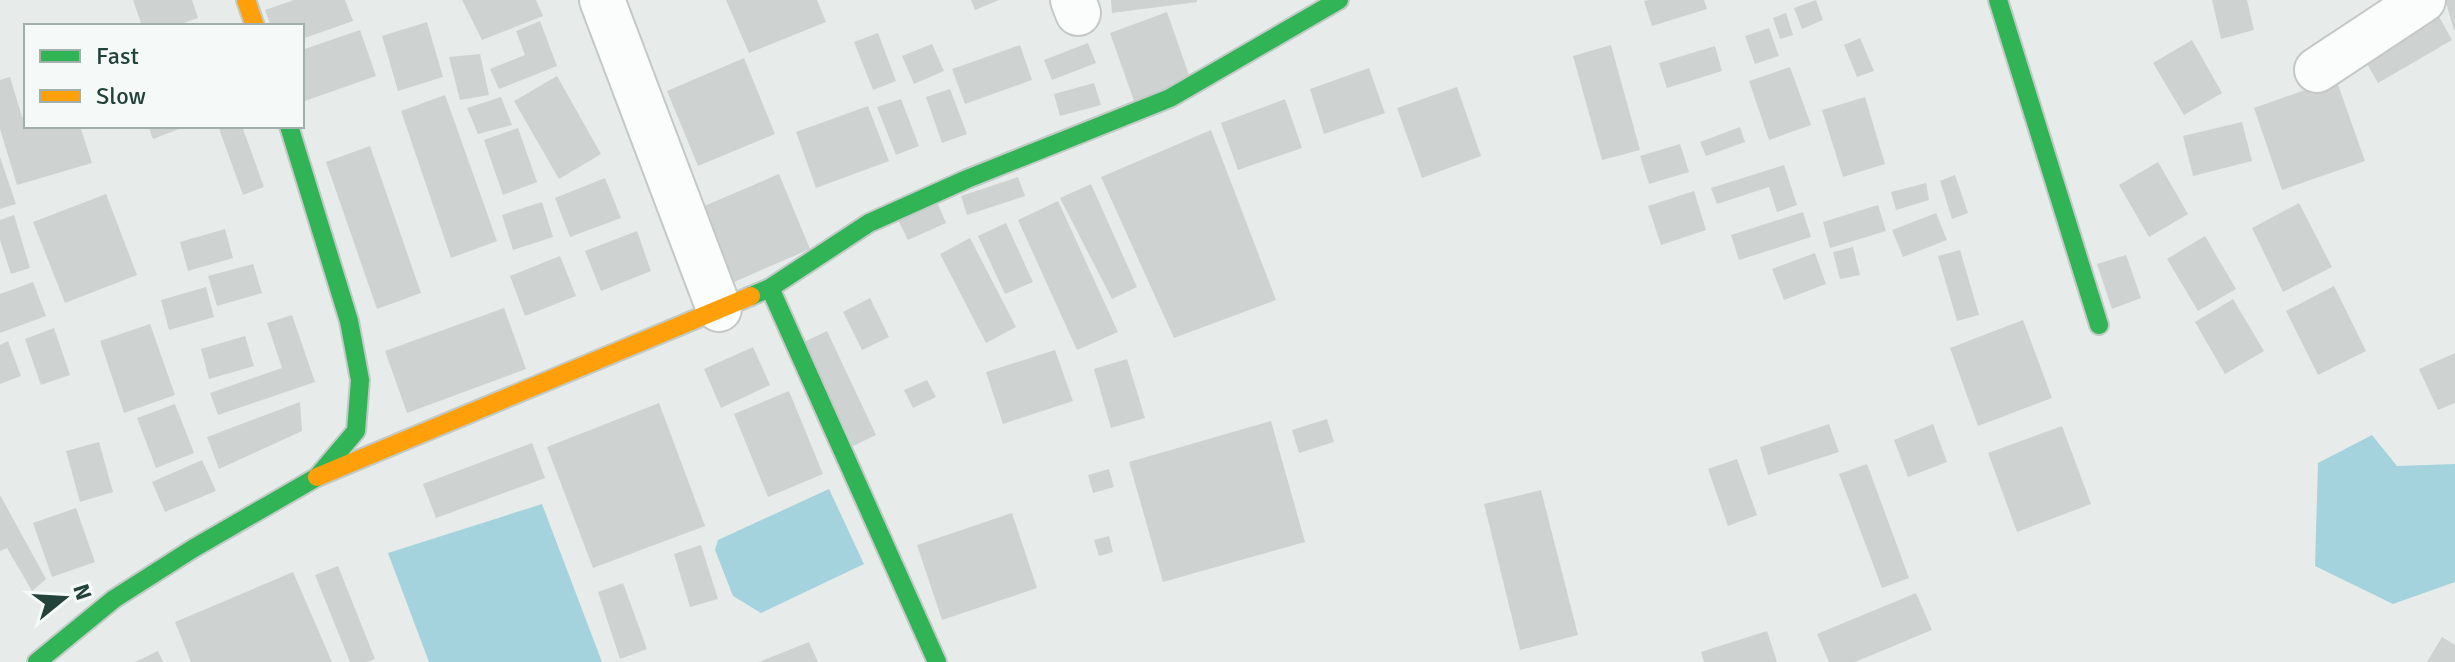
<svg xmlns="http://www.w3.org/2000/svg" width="2455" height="662" viewBox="0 0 2455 662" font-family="Signika,sans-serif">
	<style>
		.water { fill: #a5d3dd }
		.building { fill: #ced3d1 }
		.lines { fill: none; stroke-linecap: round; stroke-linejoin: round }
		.street-casing { stroke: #c4c9c7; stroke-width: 48 }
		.fast-casing { stroke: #c2cac7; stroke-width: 22 }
		.slow-casing { stroke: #c2cac7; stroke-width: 22 }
		.street { stroke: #fbfcfc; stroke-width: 44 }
		.fast { stroke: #30b455; stroke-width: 18 }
		.slow { stroke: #ff9f0a; stroke-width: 18 }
	</style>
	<rect width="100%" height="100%" fill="#e7ecea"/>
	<g class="water">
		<path d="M2372,435L2397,466L2455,464V582L2393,604L2315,566L2318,463Z"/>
		<path d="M829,489L864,564L761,613L733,596L715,550L718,540Z"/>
		<path d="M542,504L602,662H429L388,553Z"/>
	</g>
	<g class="building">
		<path d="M133,0H192L198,18L175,26H142Z"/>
		<path d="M294,0H345L353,21L302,39V26H271L265,10Z"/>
		<path d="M462,0H536L543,16L482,40Z"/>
		<path d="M726,0H817L826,22L749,53Z"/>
		<path d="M971,0H999L975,10Z"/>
		<path d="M1111,0H1197V2L1112,13Z"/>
		<path d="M1648,0H1704L1707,9L1652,26L1644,1Z"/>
		<path d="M1816,0L1823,20L1802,29L1794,8Z"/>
		<path d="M2212,0H2247L2254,30L2221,39Z"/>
		<path d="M2445,0H2455V30H2454Z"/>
		<path d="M2436,11L2452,40L2378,83L2362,55Z"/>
		<path d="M1167,12L1191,81L1134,101L1110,33Z"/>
		<path d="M1786,13L1793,35L1780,39L1773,18Z"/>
		<path d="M540,21L557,66L499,89L490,69L525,55L516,31Z"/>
		<path d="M427,22L443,77L398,91L382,36Z"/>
		<path d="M1769,28L1779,56L1755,64L1745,36Z"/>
		<path d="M360,30L376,76L302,102V50Z"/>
		<path d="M878,33L896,81L873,90L854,42Z"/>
		<path d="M1860,38L1874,71L1857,77L1844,45Z"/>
		<path d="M2192,40L2222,93L2184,115L2153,63Z"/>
		<path d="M1088,43L1096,63L1052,80L1044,60Z"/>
		<path d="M932,44L944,71L914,84L902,56Z"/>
		<path d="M1020,45L1032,80L965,104L952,69Z"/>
		<path d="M1611,45L1640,150L1602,160L1573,56Z"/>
		<path d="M1715,46L1722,71L1667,88L1659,63Z"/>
		<path d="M480,54L489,95L460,100L449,57Z"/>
		<path d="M744,58L775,134L698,166L667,91Z"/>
		<path d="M1790,67L1811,125L1769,140L1749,81Z"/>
		<path d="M1369,68L1385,113L1324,134L1310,89Z"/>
		<path d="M557,76L601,154L559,179L514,101Z"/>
		<path d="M10,77L22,117L26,116V126H80L92,163L17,185L0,129V80Z"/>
		<path d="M2336,79L2365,161L2282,190L2254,108Z"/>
		<path d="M1094,83L1101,105L1060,116L1054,94Z"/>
		<path d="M1457,87L1481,156L1422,178L1397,108Z"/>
		<path d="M950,89L967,134L942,143L926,97Z"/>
		<path d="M445,95L497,241L451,258L401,111Z"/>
		<path d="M501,97L512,125L478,134L467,108Z"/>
		<path d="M1865,97L1885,164L1843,177L1822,110Z"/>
		<path d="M901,99L919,146L896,155L877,107Z"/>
		<path d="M1285,99L1302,148L1238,170L1221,123Z"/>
		<path d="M868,106L889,161L816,188L796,132Z"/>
		<path d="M2242,122L2252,161L2193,176L2183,136Z"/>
		<path d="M148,126H187L153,139Z"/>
		<path d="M218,126H242L264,187L243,195Z"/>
		<path d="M1740,127L1745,142L1706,156L1700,142Z"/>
		<path d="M518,128L537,182L503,195L484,140Z"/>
		<path d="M1211,130L1276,300L1174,338L1101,177Z"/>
		<path d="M1680,144L1689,172L1649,184L1640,156Z"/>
		<path d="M370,146L421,293L377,309L326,162Z"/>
		<path d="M0,157L16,204L0,209Z"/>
		<path d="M2158,162L2188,214L2149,237L2119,185Z"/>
		<path d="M1784,165L1797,205L1777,212L1769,187L1717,204L1711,188Z"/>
		<path d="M779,174L810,249L734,282L702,207Z"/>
		<path d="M1955,175L1968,213L1952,219L1940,181Z"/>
		<path d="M1018,177L1025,196L967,215L961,196Z"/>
		<path d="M605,178L621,218L570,237L555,198Z"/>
		<path d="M1926,183L1929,200L1896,210L1891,192Z"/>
		<path d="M1091,184L1137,287L1112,299L1060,198Z"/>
		<path d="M1694,191L1706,230L1661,245L1648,206Z"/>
		<path d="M106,194L137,275L65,303L33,222Z"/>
		<path d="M1058,201L1118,332L1077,350L1018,220Z"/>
		<path d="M542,202L553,237L513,250L502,215Z"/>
		<path d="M937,202L946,223L908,240L898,220Z"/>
		<path d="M2299,203L2332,267L2283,292L2252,228Z"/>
		<path d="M1878,205L1886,231L1830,248L1823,222Z"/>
		<path d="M1803,212L1811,237L1739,260L1731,235Z"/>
		<path d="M1936,213L1947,240L1903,257L1892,230Z"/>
		<path d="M14,215L30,268L11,274L0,240V220Z"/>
		<path d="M1006,223L1033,282L1005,294L978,236Z"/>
		<path d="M225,229L233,258L188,271L180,242Z"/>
		<path d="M637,231L651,271L601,291L585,251Z"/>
		<path d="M2205,236L2236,289L2198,311L2167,259Z"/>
		<path d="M970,238L1016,327L986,343L940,254Z"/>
		<path d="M1853,247L1860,275L1840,279L1833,252Z"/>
		<path d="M1960,250L1979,315L1957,321L1938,256Z"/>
		<path d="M1815,253L1826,284L1784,300L1772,269Z"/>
		<path d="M2126,255L2141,298L2112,309L2097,264Z"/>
		<path d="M560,256L576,296L525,316L510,276Z"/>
		<path d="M253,264L262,293L217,306L208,276Z"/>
		<path d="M33,282L46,316L0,333V294Z"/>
		<path d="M2334,286L2366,351L2318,375L2286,311Z"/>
		<path d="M206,287L214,317L169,330L161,300Z"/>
		<path d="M870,298L889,337L862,350L843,312Z"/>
		<path d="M2233,299L2264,351L2225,374L2195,322Z"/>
		<path d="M504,308L526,369L407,413L385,351Z"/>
		<path d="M292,315L315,382L218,415L210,393L282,368L267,323Z"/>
		<path d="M2023,320L2052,398L1978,426L1950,348Z"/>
		<path d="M150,324L175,395L124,413L100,341Z"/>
		<path d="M54,328L70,375L41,385L25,339Z"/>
		<path d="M827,331L876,435L853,446L804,342Z"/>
		<path d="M245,336L254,366L209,379L201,349Z"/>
		<path d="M8,341L21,376L0,384V345Z"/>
		<path d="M753,347L770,385L721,408L704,369Z"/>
		<path d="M1055,350L1073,401L1003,424L986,372Z"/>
		<path d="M2455,353V403L2438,410L2419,369Z"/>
		<path d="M1127,359L1145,418L1111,428L1094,369Z"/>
		<path d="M927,380L936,397L913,408L904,390Z"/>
		<path d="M789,391L823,474L768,497L734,414Z"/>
		<path d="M300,402L302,431L219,469L207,437Z"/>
		<path d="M659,403L705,526L593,568L547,447Z"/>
		<path d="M175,404L194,453L156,468L137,418Z"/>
		<path d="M1327,419L1334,442L1299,453L1292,430Z"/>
		<path d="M1271,421L1305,542L1163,582L1129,462Z"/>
		<path d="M1829,424L1839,452L1768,475L1760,447Z"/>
		<path d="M1933,424L1947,462L1908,477L1894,440Z"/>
		<path d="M2062,426L2091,504L2017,532L1988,453Z"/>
		<path d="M99,442L113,492L80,502L66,451Z"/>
		<path d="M532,443L545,478L436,518L423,484Z"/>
		<path d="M1737,459L1757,515L1728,526L1708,469Z"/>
		<path d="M202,460L216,491L165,512L152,482Z"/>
		<path d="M1867,464L1909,578L1882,588L1839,474Z"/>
		<path d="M1109,469L1114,487L1093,493L1088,475Z"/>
		<path d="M1541,490L1578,635L1520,650L1484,504Z"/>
		<path d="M0,495L46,579L32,591L7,548L0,551Z"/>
		<path d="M76,508L95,562L52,577L33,523Z"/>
		<path d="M1012,513L1037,588L942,620L917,545Z"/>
		<path d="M1109,536L1113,552L1099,556L1094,540Z"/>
		<path d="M701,545L718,599L690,607L674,554Z"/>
		<path d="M338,566L375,659L367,662H350L315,575Z"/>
		<path d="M293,572L332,662H191L175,622Z"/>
		<path d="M623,583L647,649L620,659L598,592Z"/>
		<path d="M1916,593L1932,630L1855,662H1829L1817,634Z"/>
		<path d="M1767,631L1777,662H1704L1701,652Z"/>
		<path d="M2442,637L2455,645V662H2427Z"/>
		<path d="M809,642L818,662H759Z"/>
		<path d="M158,651L163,662H135Z"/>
	</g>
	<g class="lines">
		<defs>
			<g id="street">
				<path d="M602,0L719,309"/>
				<path d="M1073,0L1078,13"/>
				<path d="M2317,70L2423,0"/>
			</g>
			<g id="fast">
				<path d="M1998,0L2099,325"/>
				<path d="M770,288L937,662"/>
				<path d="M751,296L770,288L869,223L967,179L1170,98L1339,0"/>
				<path d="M37,662L114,599L194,548L317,477L356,431L360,380L349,321L289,126"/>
			</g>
			<g id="slow">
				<path d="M246,0L255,26"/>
				<path d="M317,477L751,296"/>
			</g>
		</defs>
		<use href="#street" class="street-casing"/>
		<use href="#fast" class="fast-casing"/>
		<use href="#slow" class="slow-casing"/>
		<use href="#street" class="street"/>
		<use href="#fast" class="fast"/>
		<use href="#slow" class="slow"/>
	</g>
	<rect x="24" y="24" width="280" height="104" fill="#f5faf8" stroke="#a1b0ac" stroke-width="2"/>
	<rect x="40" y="50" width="40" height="12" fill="#30b455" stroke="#a1b0ac" stroke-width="2"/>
	<text x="96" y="64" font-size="24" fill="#22423a">Fast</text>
	<rect x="40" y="90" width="40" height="12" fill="#ff9f0a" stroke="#a1b0ac" stroke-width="2"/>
	<text x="96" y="104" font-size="24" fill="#22423a">Slow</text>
	<g transform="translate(64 598) rotate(72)" stroke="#f5faf8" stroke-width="6" paint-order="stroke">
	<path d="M0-6L14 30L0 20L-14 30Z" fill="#22423a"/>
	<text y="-12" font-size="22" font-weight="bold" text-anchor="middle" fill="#22423a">N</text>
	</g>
</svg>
